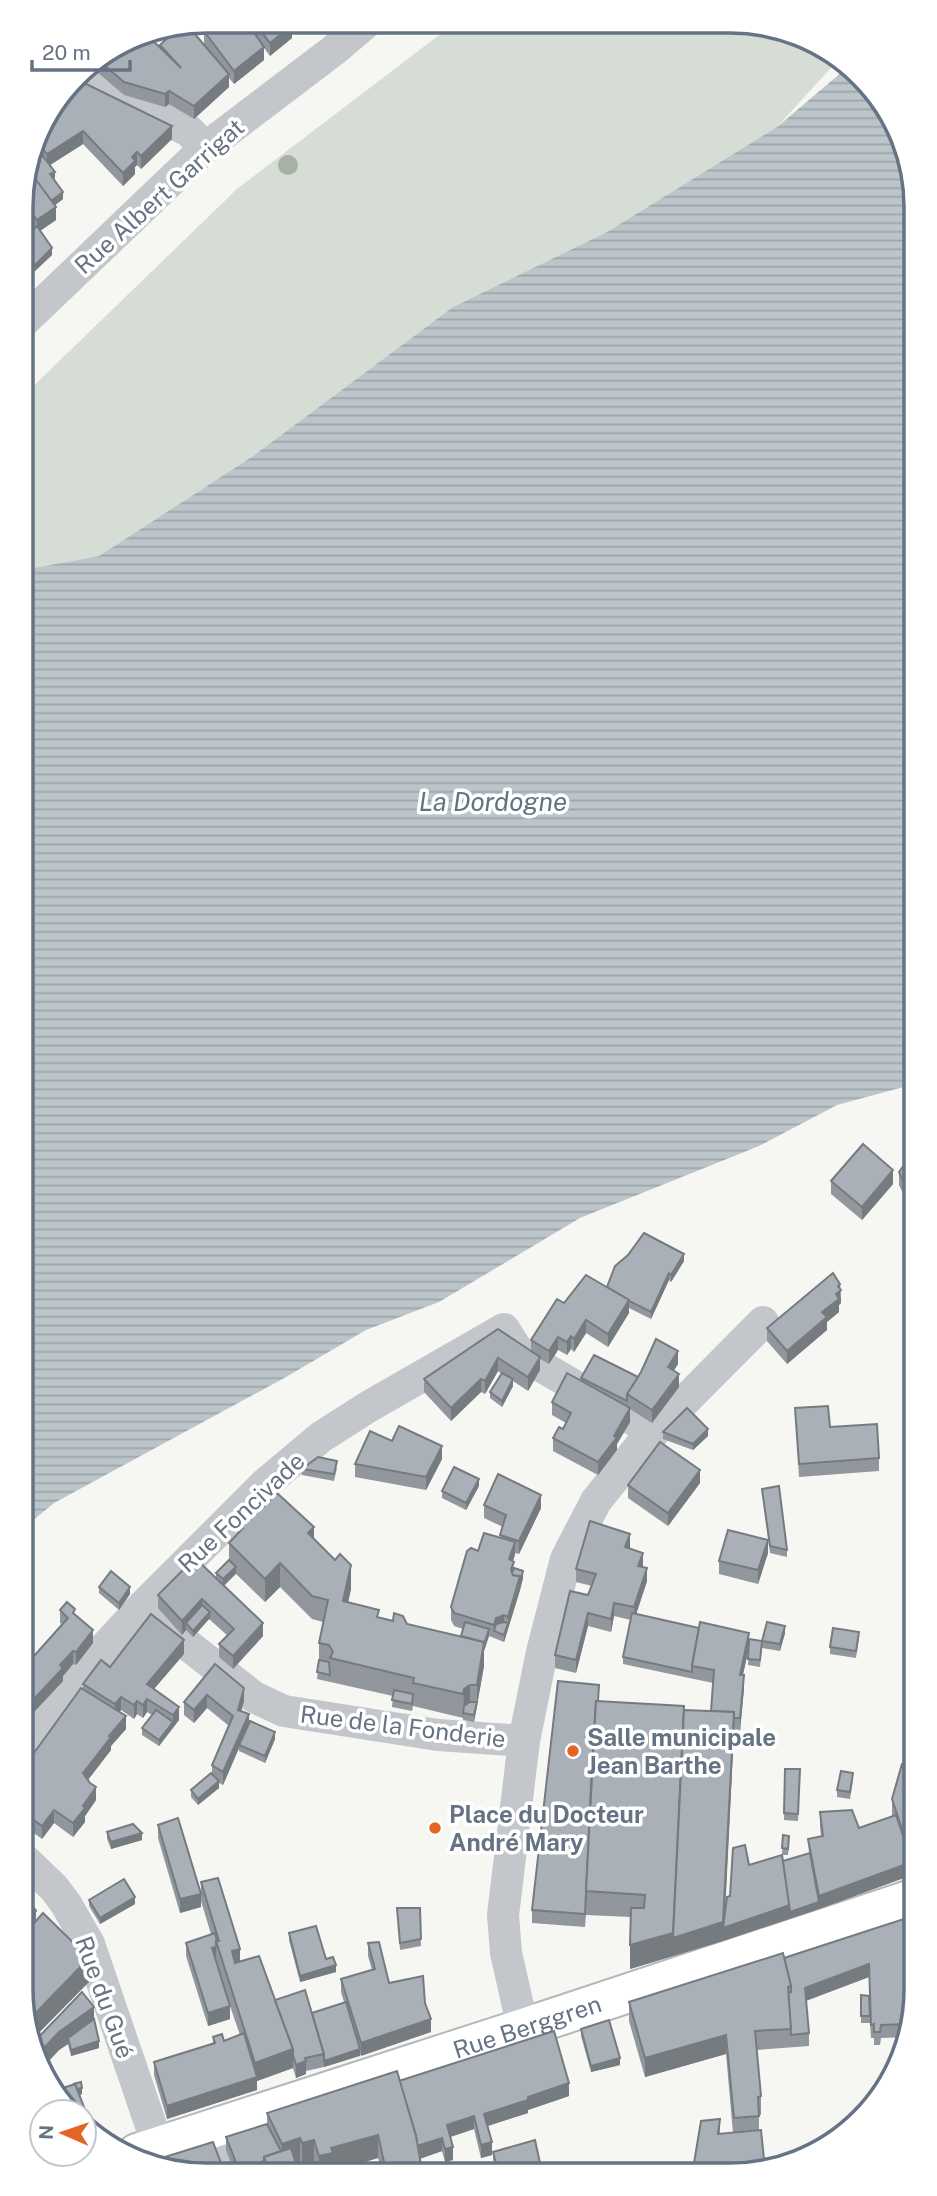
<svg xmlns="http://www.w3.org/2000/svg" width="937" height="2196" viewBox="0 0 937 2196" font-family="'Public Sans',sans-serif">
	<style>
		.grass { fill: #d6ddd4 }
		.water { fill: url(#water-rules) }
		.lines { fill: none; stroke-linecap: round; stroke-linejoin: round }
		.major-casing { stroke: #b4b8bc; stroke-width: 42 }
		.minor { stroke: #c3c6ca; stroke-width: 32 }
		.major { stroke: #fff; stroke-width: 38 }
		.tree { fill: #a7b2a4 }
		.wall { fill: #91979d }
		.shaded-wall { fill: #767b80 }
		.building { fill: #a9b0b7; stroke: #767b80; stroke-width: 2 }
		.poi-dot { fill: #e46424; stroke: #fff; stroke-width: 2.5 }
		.labels { text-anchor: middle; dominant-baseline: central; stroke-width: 7; stroke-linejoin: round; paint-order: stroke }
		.street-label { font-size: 24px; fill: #657384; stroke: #fff }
		.poi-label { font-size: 24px; font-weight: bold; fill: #657384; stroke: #fff; text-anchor: start }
		.water-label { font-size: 26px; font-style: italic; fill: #607580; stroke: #fff }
		.rim { fill: none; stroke: #657384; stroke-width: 3.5 }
	</style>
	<defs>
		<pattern id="water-rules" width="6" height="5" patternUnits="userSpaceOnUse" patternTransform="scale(1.75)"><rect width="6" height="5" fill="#bbc5ca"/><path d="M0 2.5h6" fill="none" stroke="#9ca4aa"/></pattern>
	</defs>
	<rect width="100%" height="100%" fill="#f6f6f2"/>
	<path class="grass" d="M455,23L766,25L838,60L777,127L607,232L453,307L253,456L99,556L23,570L22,397L237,189Z"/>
	<path class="water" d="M849,66L853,68L910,160L913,1087L911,1085L837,1105L759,1146L580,1218L439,1302L366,1330L286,1377L54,1503L26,1526L23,570L99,556L253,456L453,307L607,232L777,127Z"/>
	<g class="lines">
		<defs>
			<g id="major">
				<path id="s1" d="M137,2153L523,2028L915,1898"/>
			</g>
		</defs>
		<use href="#major" class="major-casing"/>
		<g class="minor">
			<path d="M77,77L142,113L164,119L189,131L205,148"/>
			<path d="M22,323L205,148L334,50L367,22"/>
			<path d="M152,1617L254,1697L284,1711L438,1735L524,1741"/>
			<path d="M26,1749L84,1670L141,1608L265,1484L321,1437L368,1407L504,1329L520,1354L654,1432"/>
			<path d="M27,1862L54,1888L66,1904L89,1944L158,2146"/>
			<path d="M523,2028L506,1953L503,1915L524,1741L542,1652L566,1559L596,1501L641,1445L763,1322"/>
			<path d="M212,2129L226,2171"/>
		</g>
		<use href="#major" class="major"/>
	</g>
	<circle class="tree" cx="288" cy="165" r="10"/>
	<g class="wall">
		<path d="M217,21L302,22L292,30V38L270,56L264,48V60L234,84L229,78V87L194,119L169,104L165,107L124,95L89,65L136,35L157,31V34L152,40L160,48V45H204V31Z"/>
		<path d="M40,125L172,139L141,169L137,165L135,167V174L123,186L83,144L50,165L55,178L53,179L63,199L54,205L56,220L40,231L52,255L35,271L31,266V275L22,286V239L34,228L21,211V195Z"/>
		<path d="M913,1155V1214L899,1185V1172Z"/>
		<path d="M831,1181L893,1184L862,1220L831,1194Z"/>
		<path d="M684,1261L671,1282L669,1280L651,1319L629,1308V1313L608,1347L586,1333L574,1352L571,1349L567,1355L558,1350L549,1364L540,1359V1370L528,1391L513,1381V1386L502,1407L490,1398V1392L502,1374L498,1371L485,1394L481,1392L451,1421L424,1392V1379L498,1329L531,1351V1340L564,1303L607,1287Z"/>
		<path d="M840,1284L841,1303L839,1305V1312L827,1322V1330L787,1364L767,1341V1328Z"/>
		<path d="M678,1364L674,1370L679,1387L652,1423L630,1409V1422L617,1444V1450L598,1475L553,1451V1438L563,1429L566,1423L552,1415V1402L581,1380V1378L638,1377Z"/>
		<path d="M795,1408L830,1427L879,1458V1471L799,1477Z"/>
		<path d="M663,1432L708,1436L693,1450L663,1439Z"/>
		<path d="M392,1441L442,1459L426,1490L355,1477V1464Z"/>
		<path d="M337,1468L334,1481L302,1475V1469Z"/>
		<path d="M700,1483L668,1526L628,1498V1485Z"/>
		<path d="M479,1486L466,1510L442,1498V1491Z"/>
		<path d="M762,1489L787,1550V1557L770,1553Z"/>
		<path d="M484,1505L541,1508L519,1554L515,1553L513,1561L514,1568L523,1578L520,1590L504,1642L489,1636L484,1651V1666L474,1722L463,1720V1718L413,1706L412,1711L392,1707L393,1696L317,1679L319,1660V1643L323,1622L312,1619L280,1587L265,1602L236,1574L224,1586L263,1636L233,1669L219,1657V1644L228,1636L209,1619L193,1637L186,1630L182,1635L158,1608V1595L216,1579V1573L229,1560V1543L240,1531V1525L314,1538L351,1589L348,1603L379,1617L461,1636L463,1629L454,1626L451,1620V1607L478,1551L500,1538L503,1527L484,1518Z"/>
		<path d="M630,1547L629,1549L642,1567L647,1581L636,1614L749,1639L762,1648L760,1667L748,1665L749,1648L743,1675L744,1688L740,1731H734L725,1915L730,1896L749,1865L783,1861L809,1853L808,1839L821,1836L820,1826V1812L859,1828L892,1816V1799L902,1764L912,1875L819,1909L723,1941L630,1969L631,1917L586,1915L585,1927L532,1923V1910L599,1701L684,1710L711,1711L713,1683L623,1664V1657L631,1620L614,1616L611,1632L588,1626L576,1673L555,1668V1655L588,1595L592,1586L576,1582V1569Z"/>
		<path d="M768,1553L758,1584L719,1574V1561Z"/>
		<path d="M99,1587L130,1594L119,1610L99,1593Z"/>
		<path d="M60,1610L75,1615L93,1643L76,1665L73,1664L63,1676V1681L33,1713V1717L26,1724V1665L62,1624L60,1623Z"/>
		<path d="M785,1633L780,1651L762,1648V1641Z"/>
		<path d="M859,1638L856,1658L830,1654V1647Z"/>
		<path d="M184,1654L154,1689L179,1720L159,1746L142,1735V1728L152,1715L147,1712L143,1718L137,1714L134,1719L121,1710L119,1712L126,1729L111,1746V1750L88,1780L96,1800L85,1816V1822L73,1837L54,1823L42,1839L27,1828L26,1764L83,1689V1684L110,1667Z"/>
		<path d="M215,1664L244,1701L241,1711L249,1723L275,1739L265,1763L239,1751V1748L223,1785L219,1783V1788L198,1805L191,1797V1790L212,1774V1765L229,1726L207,1708L194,1723L184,1715V1702Z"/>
		<path d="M785,1769H800L798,1821L784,1820Z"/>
		<path d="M853,1780L850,1799L837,1797V1790Z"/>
		<path d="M158,1825L201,1907L180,1913L158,1838Z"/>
		<path d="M107,1832L142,1840L111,1849L107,1839Z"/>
		<path d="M783,1835L789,1843L788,1855H782Z"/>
		<path d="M201,1882L240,1962L275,2000L312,2013L344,2002L341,1992V1979L372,1970L368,1956V1943L389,1983L425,2003L431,2032L324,2067L306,2071V2074L296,2078L293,2068L257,2081V2090L167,2119L154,2075V2062L213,2044V2037L224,2041L240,2035L230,2006V2019L208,2026L186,1956V1943L211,1934L201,1901Z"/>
		<path d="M89,1900L135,1904L100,1924L89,1906Z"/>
		<path d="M397,1908H420L421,1946L400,1950Z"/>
		<path d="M913,1916L915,1925V1975L908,1977L907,2037L881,2038L880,2045H874V2038H871L870,2022V2023H861V1995L869,1996V1977L806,2001L809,2033V2046L757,2050L761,2096V2115H759V2130H761L765,2169H693L701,2121L720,2119V2134L733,2133L726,2054L645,2077L629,2021V2002L783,1953L784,1958Z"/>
		<path d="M289,1933L326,1959L336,1972L300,1982L289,1940Z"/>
		<path d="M94,2019L99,2048L71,2056L68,2044L59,2050L48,2062L60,2089L82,2094L80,2095L88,2127L71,2112L32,2044Z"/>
		<path d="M581,2029L620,2065L591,2072L581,2036Z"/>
		<path d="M399,2081L569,2096L528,2110V2113L488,2126L492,2155L481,2158L474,2129L450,2137L453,2160L445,2162L442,2151L420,2159L422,2170L381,2171L378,2158L334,2171H317L314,2163L302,2167L300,2162L296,2163L298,2170L310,2171H234L226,2150V2137L267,2124V2113Z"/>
		<path d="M535,2140L540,2170H496L493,2159V2152Z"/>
	</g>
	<g class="shaded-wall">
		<path d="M288,22H302L292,30V38L270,56V43Z"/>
		<path d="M157,31V34L146,47V40L153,32Z"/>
		<path d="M264,47V60L234,84V71Z"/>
		<path d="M229,74V87L194,119V106Z"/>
		<path d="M169,91V104L165,107V94Z"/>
		<path d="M172,126V139L141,169V156Z"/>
		<path d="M83,131V144L47,167V154Z"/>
		<path d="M39,145V158L30,164L34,148Z"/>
		<path d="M137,152V165L135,167V174L123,186V173L132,157Z"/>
		<path d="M55,172V178L50,180V174Z"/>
		<path d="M63,192V199L49,210V203Z"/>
		<path d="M56,207V220L37,233V220Z"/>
		<path d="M52,248V255L35,271V265Z"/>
		<path d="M31,262V275L22,286V273Z"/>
		<path d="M893,1170V1184L862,1220V1207Z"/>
		<path d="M684,1254V1261L671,1282V1275Z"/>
		<path d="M669,1273V1280L651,1319V1312Z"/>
		<path d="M840,1284L841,1303L839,1305V1312L827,1322V1330L787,1364V1351L822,1312L838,1286Z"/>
		<path d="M629,1300V1313L608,1347V1334Z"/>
		<path d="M586,1320V1333L574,1352V1339Z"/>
		<path d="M571,1336V1349L567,1355V1342Z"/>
		<path d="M558,1337V1350L549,1364V1351Z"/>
		<path d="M678,1351V1364L668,1380V1367Z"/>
		<path d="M540,1357V1370L528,1391V1377Z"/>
		<path d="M498,1358V1371L485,1394V1381Z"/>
		<path d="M679,1374V1387L652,1423V1410Z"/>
		<path d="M481,1379V1392L451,1421V1408Z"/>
		<path d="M513,1379V1386L502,1407V1401Z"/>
		<path d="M630,1408V1422L617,1444V1450L598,1475V1462Z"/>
		<path d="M708,1429V1436L693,1450V1444Z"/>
		<path d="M442,1446V1459L426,1490V1477Z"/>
		<path d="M700,1470V1483L668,1526V1513Z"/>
		<path d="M479,1479V1486L466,1510V1503Z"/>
		<path d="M541,1495V1508L519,1554V1541Z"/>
		<path d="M314,1527V1551L308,1533Z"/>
		<path d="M630,1534V1547L625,1560V1547Z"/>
		<path d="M768,1540V1553L758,1584V1570Z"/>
		<path d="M515,1542V1555L509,1573V1559Z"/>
		<path d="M643,1553V1566L638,1579V1566Z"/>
		<path d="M280,1563V1587L265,1602V1579Z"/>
		<path d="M351,1565V1589L343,1625V1601Z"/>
		<path d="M236,1567V1573L223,1586V1579Z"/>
		<path d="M647,1568V1581L634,1621V1607Z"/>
		<path d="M523,1571V1578L520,1590L504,1642V1635L508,1623V1617Z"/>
		<path d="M130,1587V1594L119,1610V1603Z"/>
		<path d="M202,1599V1612L186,1623V1630L182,1635V1621Z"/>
		<path d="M614,1603V1616L611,1632V1619Z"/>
		<path d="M210,1612V1618L193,1637V1631Z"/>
		<path d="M588,1613V1626L576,1673V1660Z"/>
		<path d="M504,1615V1628L494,1631V1638V1625L496,1618Z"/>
		<path d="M263,1623V1636L233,1669V1656Z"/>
		<path d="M785,1626V1633L780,1651V1644Z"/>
		<path d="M489,1629V1636L484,1651V1666L474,1722V1715L477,1702V1685L481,1658Z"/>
		<path d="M93,1630V1643L76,1665V1652Z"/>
		<path d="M749,1633V1646L740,1688V1675Z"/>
		<path d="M184,1640V1654L147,1697V1684Z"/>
		<path d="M73,1651V1664L63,1676V1681L33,1713V1717L26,1724V1718L33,1707V1700Z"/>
		<path d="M744,1675V1688L740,1731V1718Z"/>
		<path d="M470,1685V1708L464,1712L463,1718L464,1689Z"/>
		<path d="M244,1688V1701L238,1723V1710Z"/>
		<path d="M207,1695V1708L194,1723V1710Z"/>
		<path d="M121,1697V1710L115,1718V1704Z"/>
		<path d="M147,1699V1712L143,1718V1705Z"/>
		<path d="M137,1701V1714L134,1719V1705Z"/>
		<path d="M179,1707V1720L159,1746V1740L173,1722V1715Z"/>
		<path d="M734,1712V1731L724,1928L790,1905L819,1902V1896L912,1862V1875L819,1909L723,1941L630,1969V1945L673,1933L684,1729Z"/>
		<path d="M249,1714V1727L239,1745V1748L223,1785V1772Z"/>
		<path d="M126,1716V1729L111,1746V1750L83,1786V1773L109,1736Z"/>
		<path d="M275,1732V1739L265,1763V1756Z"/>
		<path d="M219,1781V1788L198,1805V1799Z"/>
		<path d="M96,1787V1800L85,1816V1822L73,1837V1823Z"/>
		<path d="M54,1810V1823L42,1839V1826Z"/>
		<path d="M142,1833V1840L111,1849V1842Z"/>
		<path d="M915,1835V1854L905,1857V1838Z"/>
		<path d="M201,1894V1907L180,1913V1899Z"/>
		<path d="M135,1897V1904L100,1924V1918Z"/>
		<path d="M36,1911V1924L27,1933V1920Z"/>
		<path d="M216,1947V1960L212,1948Z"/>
		<path d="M240,1949V1968L232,1970V1951Z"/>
		<path d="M89,1958V1982L30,2042L27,2036V2022Z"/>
		<path d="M915,1962V1975L908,1977V2034V1964Z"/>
		<path d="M869,1964V1977L805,2001V1988Z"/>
		<path d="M336,1965V1972L300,1982V1976Z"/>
		<path d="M230,2006V2019L208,2026V2013Z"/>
		<path d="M94,2007V2026L68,2038V2044L59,2050L44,2066L41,2051L59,2032Z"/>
		<path d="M431,2019V2032L361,2056V2043Z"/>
		<path d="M726,2035V2054L645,2077V2058Z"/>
		<path d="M99,2041V2048L71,2056V2050Z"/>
		<path d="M293,2049V2068L257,2081V2090L167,2119V2106L255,2077V2063Z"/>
		<path d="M360,2049V2056L324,2067V2061Z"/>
		<path d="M620,2058V2065L591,2072V2066Z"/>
		<path d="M306,2061V2074L296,2078V2065Z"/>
		<path d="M60,2083V2094L55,2085Z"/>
		<path d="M569,2083V2096L528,2110V2113L484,2127V2114L528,2097Z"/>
		<path d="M82,2088V2094L75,2097V2090Z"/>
		<path d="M474,2116V2129L447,2138V2125Z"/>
		<path d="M88,2117V2127L84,2125V2118Z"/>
		<path d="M378,2135V2158L334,2171H319V2156L331,2148Z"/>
		<path d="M300,2138V2162L273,2171L282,2155V2144Z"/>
		<path d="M442,2138V2151L416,2160V2147Z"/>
		<path d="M314,2140V2163L302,2167V2143Z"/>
		<path d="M492,2142V2155L481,2158V2145Z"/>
		<path d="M453,2147V2160L445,2162V2149Z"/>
		<path d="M264,2161V2171H239V2170Z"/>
	</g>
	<g class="building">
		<path d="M217,21H246L264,47L234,71L204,31Z"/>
		<path d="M253,21L289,22L292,25L270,43Z"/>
		<path d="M187,25L229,74L194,106L169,91L165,94L124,82L97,59L136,35L145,33L181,68L160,45L180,26Z"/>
		<path d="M153,32L149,37L145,33Z"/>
		<path d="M76,79L172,126L141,156L137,152L132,157L135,161L123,173L83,131L47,154L39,145L34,148L40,125Z"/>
		<path d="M39,151L55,172L50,174L63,192L51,201L28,169L32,156Z"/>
		<path d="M28,169L56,207L37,220L21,198Z"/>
		<path d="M37,226L52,248L35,265L22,245V239Z"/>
		<path d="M22,249L31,262L22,273Z"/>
		<path d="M863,1144L893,1170L862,1207L831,1181Z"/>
		<path d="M913,1155V1201L899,1172L909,1158Z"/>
		<path d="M644,1233L684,1254L671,1275L669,1273L651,1312L629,1301V1300L607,1287L615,1266L628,1255Z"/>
		<path d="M833,1273L840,1284L838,1286L841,1290L836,1294L839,1299L822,1312L827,1317L787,1351L767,1328Z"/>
		<path d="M586,1275L629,1300L608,1334L586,1320L574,1339L571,1336L567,1342L558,1337L549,1351L531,1340L557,1299L564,1303Z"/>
		<path d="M498,1329L540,1357L528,1377L498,1358L485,1381L481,1379L451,1408L424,1379Z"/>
		<path d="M656,1339L678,1351L668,1367L679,1374L652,1410L627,1394L641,1372Z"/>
		<path d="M594,1355L638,1377L627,1394V1401L581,1378Z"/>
		<path d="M502,1373L513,1379L502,1401L490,1392Z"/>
		<path d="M567,1373L630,1408L614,1436L617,1437L598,1462L553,1438L559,1427L563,1429L571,1413L552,1402Z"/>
		<path d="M828,1406L830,1427L877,1424L879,1458L799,1464L795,1408Z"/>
		<path d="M687,1408L708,1429L693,1444L663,1432Z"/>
		<path d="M399,1426L442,1446L426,1477L355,1464L370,1431L392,1441Z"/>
		<path d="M660,1442L700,1470L668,1513L628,1485Z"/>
		<path d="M318,1457L337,1461L334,1474L302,1469Z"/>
		<path d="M454,1467L479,1479L466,1503L442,1491Z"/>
		<path d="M498,1474L541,1495L519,1541L500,1535L506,1515L484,1505Z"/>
		<path d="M779,1486L787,1550L770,1546L762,1489Z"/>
		<path d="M277,1493L314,1527L308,1533L335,1560L340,1554L351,1565L343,1601L379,1610L377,1617L393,1621L394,1613L403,1616L407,1624L484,1642L477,1685H470L464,1689L463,1694L413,1683L414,1678L330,1658L333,1652L329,1645L319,1643L328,1600L312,1596L280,1563L265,1579L229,1543L243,1528L240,1525L261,1503L264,1506Z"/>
		<path d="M590,1521L630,1534L625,1547L643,1553L638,1566L647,1568L634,1607L614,1603L611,1619L588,1613L576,1660L555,1655L570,1591L588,1595L596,1574L576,1569Z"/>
		<path d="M728,1530L768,1540L758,1570L719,1561Z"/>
		<path d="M484,1533L515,1542L509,1559L514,1562L511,1569L513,1575L520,1576L508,1617L504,1615L496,1618L494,1625L454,1613L451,1607L467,1551L471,1548L478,1551Z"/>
		<path d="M195,1558L263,1623L233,1656L219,1644L234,1629L202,1599L182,1621L158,1595Z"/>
		<path d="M229,1560L236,1567L223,1579L216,1573Z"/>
		<path d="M514,1568L523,1571L520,1583V1576L513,1575L512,1573Z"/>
		<path d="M111,1571L130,1587L119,1603L99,1587Z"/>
		<path d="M67,1602L75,1609L73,1613L93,1630L76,1652L73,1651L60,1665L63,1668L33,1700L26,1695V1665L68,1618L60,1610Z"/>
		<path d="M202,1605L210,1612L193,1631L186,1623Z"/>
		<path d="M632,1613L699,1628L692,1666V1672L623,1657Z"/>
		<path d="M151,1614L184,1640L147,1684L179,1707L173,1715L147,1699L143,1705L137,1701L134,1705L121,1697L115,1704L83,1684L101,1660L110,1667Z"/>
		<path d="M465,1622L489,1629L484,1644V1642L461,1636Z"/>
		<path d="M504,1622L508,1623L504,1635L494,1631L496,1624Z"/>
		<path d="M700,1622L749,1633L740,1675H744L740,1718H734V1712L711,1711L714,1670L692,1666Z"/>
		<path d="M767,1622L785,1626L780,1644L762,1641Z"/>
		<path d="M833,1628L859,1632L856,1651L830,1647Z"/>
		<path d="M749,1639L762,1641L760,1660L748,1659Z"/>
		<path d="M319,1660L329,1662L330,1675L317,1672Z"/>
		<path d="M215,1664L244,1688L238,1710L249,1714L223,1772L212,1765L233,1716L207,1695L194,1710L184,1702Z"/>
		<path d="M558,1681L599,1685L598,1701H596L592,1765L585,1914L532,1910Z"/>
		<path d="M81,1688L126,1716L109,1736L111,1737L83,1773L90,1783L96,1787L83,1806L85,1808L73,1823L54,1810L42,1826L27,1815L26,1764Z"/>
		<path d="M394,1690L413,1694L412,1704L392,1700Z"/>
		<path d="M26,1701L33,1707L31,1708L33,1710L26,1718Z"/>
		<path d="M596,1701L684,1706L673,1933L630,1945L631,1908H644L645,1895L586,1891Z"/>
		<path d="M470,1702H477L474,1715L463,1713L464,1706Z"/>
		<path d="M156,1710L173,1722L159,1740L142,1728Z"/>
		<path d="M684,1710L734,1712L723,1922L673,1938Z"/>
		<path d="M250,1721L275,1732L265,1756L239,1745Z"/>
		<path d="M915,1759V1835L905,1838L892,1799L902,1764Z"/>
		<path d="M785,1769H800L798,1814L784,1813Z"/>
		<path d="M841,1771L853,1773L850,1792L837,1790Z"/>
		<path d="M211,1773L219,1781L198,1799L191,1790Z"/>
		<path d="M852,1810L859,1828L896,1815L912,1862L819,1896L808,1839L823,1836L820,1812Z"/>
		<path d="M178,1818L201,1894L180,1899L158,1825Z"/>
		<path d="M133,1824L142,1833L111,1842L107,1832Z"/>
		<path d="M783,1835L789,1836L788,1849L782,1848Z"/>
		<path d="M745,1845L749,1865L782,1855L790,1905L723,1928L727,1897L730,1896L733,1848Z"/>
		<path d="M810,1853L819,1902L790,1912L783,1861Z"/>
		<path d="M218,1878L240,1949L232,1951L235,1963L259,1956L293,2049L255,2063L216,1941H219L201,1882Z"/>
		<path d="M124,1879L135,1897L100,1918L89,1900Z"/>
		<path d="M27,1898L36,1911L27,1920Z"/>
		<path d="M397,1908H420L421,1939L400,1943Z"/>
		<path d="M43,1913L89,1958L27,2022V1931Z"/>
		<path d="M913,1916L915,1925V1962L908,1964V2024L881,2025L880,2032H874V2024L871,2025L869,1964L805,1988L809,2033L791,2035L788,1993L791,1992V1986L784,1958Z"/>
		<path d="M316,1926L326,1959L333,1957L336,1965L300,1976L289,1933Z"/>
		<path d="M215,1933L217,1941H216V1947L212,1948L230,2006L208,2013L186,1943Z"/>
		<path d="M379,1942L389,1983L423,1976L425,2003L431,2019L361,2043L341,1979L375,1969L368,1943Z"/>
		<path d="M783,1953L791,1986L788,1987L791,2029L755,2031L761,2096L758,2097L759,2116L734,2118L726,2035L645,2058L629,2002Z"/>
		<path d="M305,1990L324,2054L305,2058L306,2061L296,2065L293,2055V2049L275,2000Z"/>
		<path d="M82,1992L94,2007L59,2032L41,2051L60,2083L55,2085L32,2044Z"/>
		<path d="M861,1995L869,1996L870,2016H861Z"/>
		<path d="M346,2002L360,2049L324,2061V2054L312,2013Z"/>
		<path d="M94,2019L99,2041L71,2050L68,2038Z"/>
		<path d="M609,2020L620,2058L591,2066L581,2029Z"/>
		<path d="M554,2031L569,2083L528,2097V2100L484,2114L492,2142L481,2145L474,2116L447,2125L453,2147L445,2149L442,2138L417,2146L416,2136L399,2081Z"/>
		<path d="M244,2033L257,2077L167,2106L154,2062L215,2043L213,2037L222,2034L224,2041Z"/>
		<path d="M397,2071L416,2136L422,2170L386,2171L378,2135L331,2148L333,2153L319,2156L314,2140L302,2143L300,2138L282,2144L267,2113Z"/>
		<path d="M81,2082L82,2088L77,2089L75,2084H73Z"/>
		<path d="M75,2084L88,2117L84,2118V2112H71L64,2101L60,2089Z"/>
		<path d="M720,2119L718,2134L761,2130L765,2169H693L701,2121Z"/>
		<path d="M267,2124L281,2151L264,2157V2161L239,2170L226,2137Z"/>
		<path d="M535,2140L540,2163L538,2167L532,2168V2170H498L493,2152Z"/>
		<path d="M213,2142L224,2171H171L152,2161Z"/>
		<path d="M291,2148L298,2170L309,2168L310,2171H269L264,2157Z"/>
		<path d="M264,2168L265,2171H255Z"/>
	</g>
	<g class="poi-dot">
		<circle cx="573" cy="1751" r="7"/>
		<circle cx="435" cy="1828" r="7"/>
	</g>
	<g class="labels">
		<g class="street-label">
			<text transform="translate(159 196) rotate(-42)">Rue Albert Garrigat</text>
			<text transform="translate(241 1512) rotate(-43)">Rue Foncivade</text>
			<text transform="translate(403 1726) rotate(7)">Rue de la Fonderie</text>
			<text transform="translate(105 1997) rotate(70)">Rue du Gué</text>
			<text stroke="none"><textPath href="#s1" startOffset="410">Rue Berggren</textPath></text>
		</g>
		<g class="poi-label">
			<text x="587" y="1737">Salle municipale<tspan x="587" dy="28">Jean Barthe</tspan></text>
			<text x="449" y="1814">Place du Docteur<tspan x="449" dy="28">André Mary</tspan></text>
		</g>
		<g class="water-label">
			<text x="493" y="801">La Dordogne</text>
		</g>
	</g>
	<path d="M0 0H937V2196H0ZM207 33H730A174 174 0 0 1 904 207V1989A174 174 0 0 1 730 2163H207A174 174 0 0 1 33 1989V207A174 174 0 0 1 207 33Z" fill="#fff" fill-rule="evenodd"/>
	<path class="rim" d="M207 33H730A174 174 0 0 1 904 207V1989A174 174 0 0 1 730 2163H207A174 174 0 0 1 33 1989V207A174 174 0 0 1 207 33Z"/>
	<g transform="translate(63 2133) rotate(272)"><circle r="33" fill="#ffffff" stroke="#c1c7ce" stroke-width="2"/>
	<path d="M0-5L12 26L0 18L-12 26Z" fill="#e46424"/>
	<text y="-10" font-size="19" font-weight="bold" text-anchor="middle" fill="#657384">N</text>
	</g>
	<path d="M32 60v10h98v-10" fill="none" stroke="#657384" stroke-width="3.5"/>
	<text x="42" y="60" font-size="21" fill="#657384" stroke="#ffffff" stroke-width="5" paint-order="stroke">20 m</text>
</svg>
